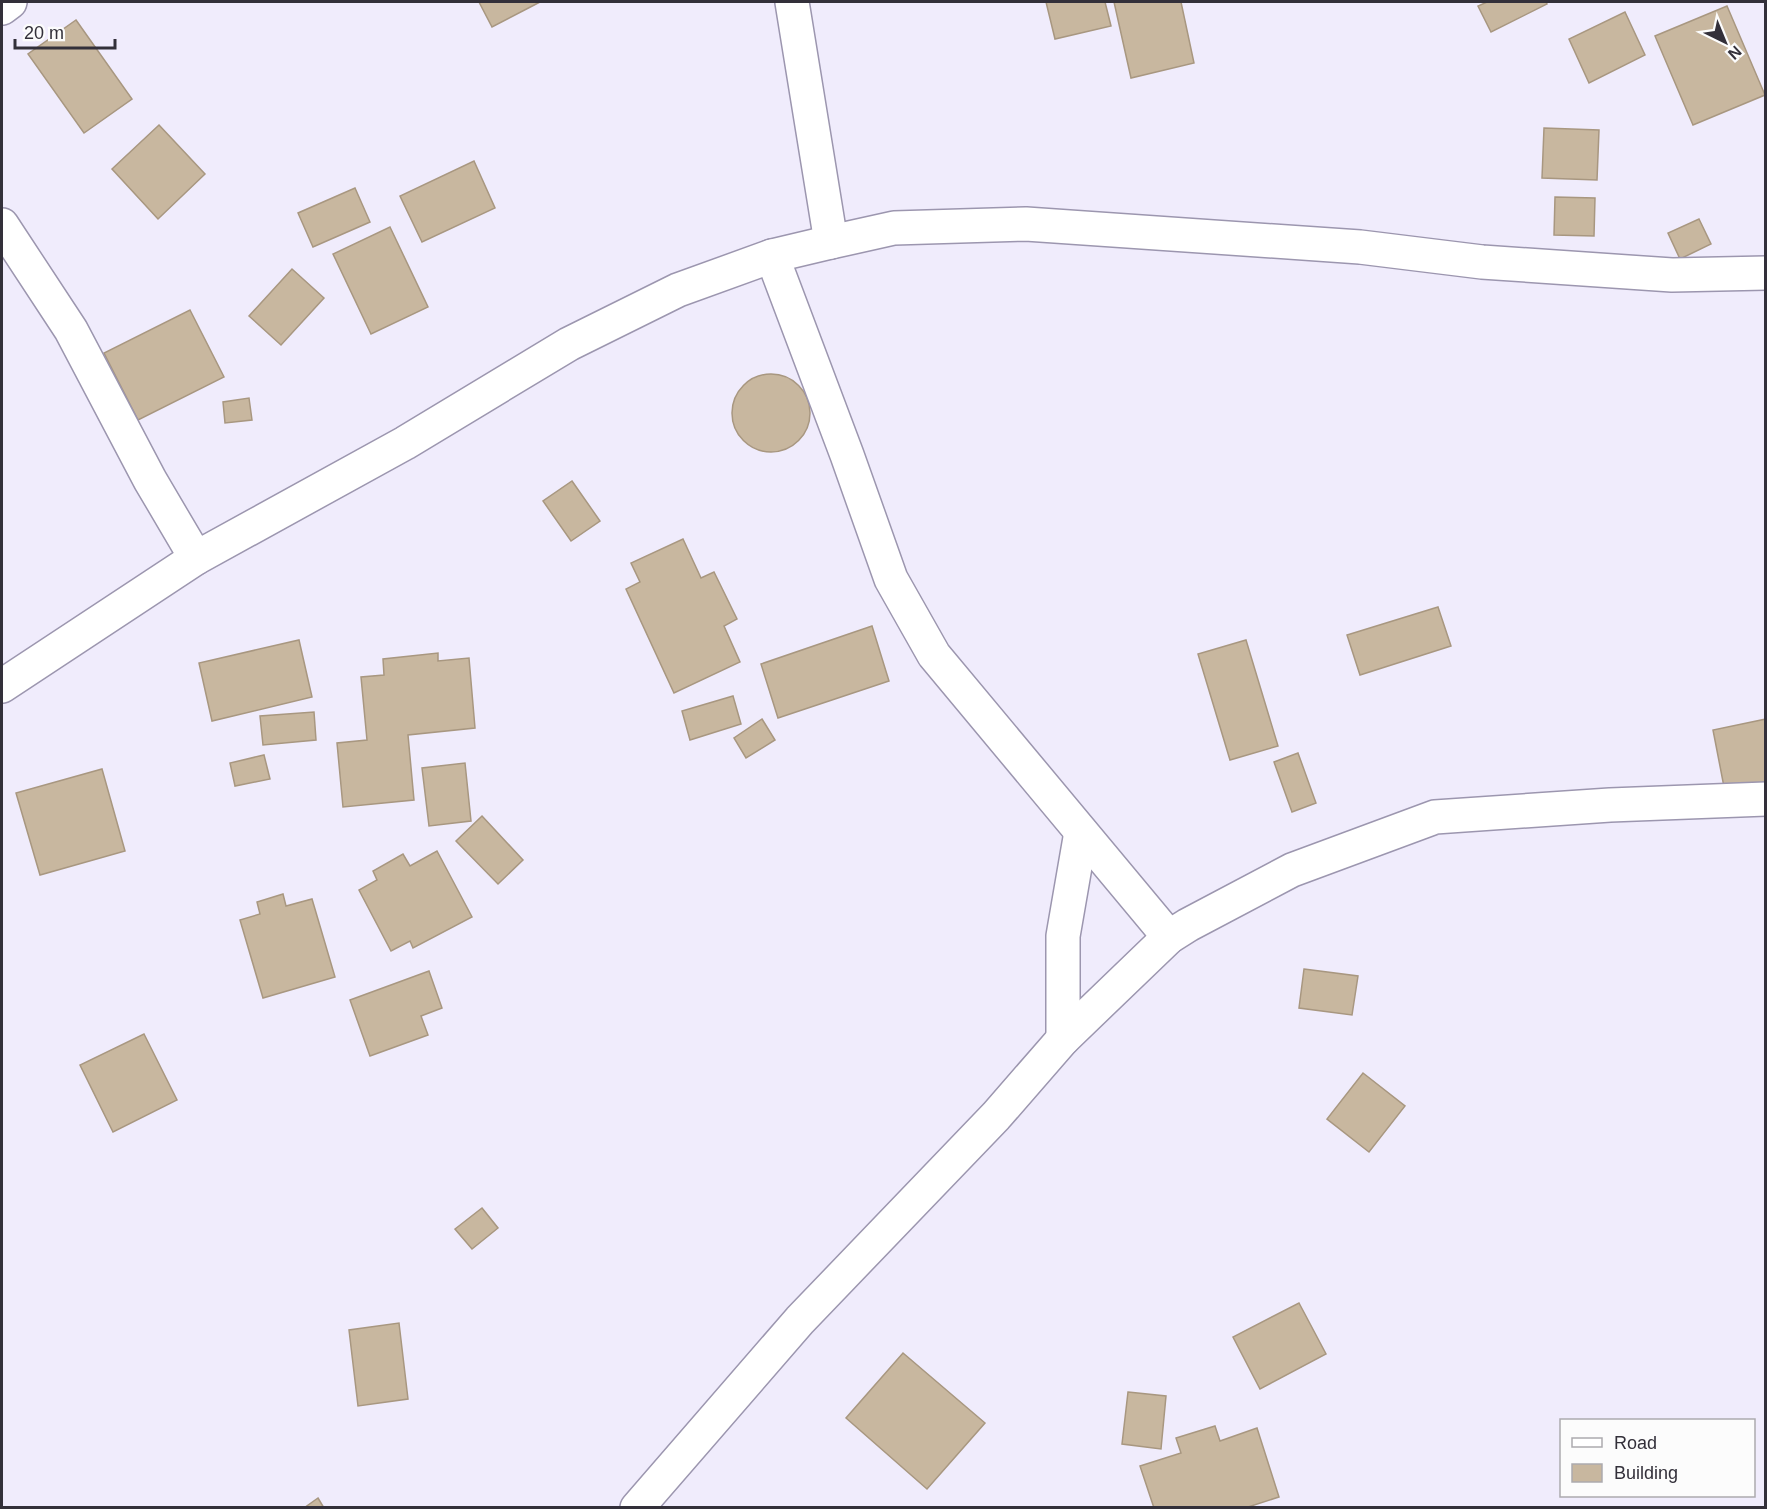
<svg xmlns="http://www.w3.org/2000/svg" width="1767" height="1509" viewBox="0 0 1767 1509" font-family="Helvetica,sans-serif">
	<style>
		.building { fill: #c8b79f; stroke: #a89780; stroke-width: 1.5 }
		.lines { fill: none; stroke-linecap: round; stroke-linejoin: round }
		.minor-casing { stroke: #9c96af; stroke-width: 36 }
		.tertiary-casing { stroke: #9c96af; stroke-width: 36 }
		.minor { stroke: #fff; stroke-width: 33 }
		.tertiary { stroke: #fff; stroke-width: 33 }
	</style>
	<rect width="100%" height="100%" fill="#f0ecfc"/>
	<g class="building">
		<path d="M479,2H540L492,27Z"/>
		<path d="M1046,2H1105L1111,26L1055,39Z"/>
		<path d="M1114,2H1181L1194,63L1131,78Z"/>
		<path d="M1487,2H1546L1547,4L1491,32L1478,6Z"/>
		<path d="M1727,6L1765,95L1693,125L1655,36Z"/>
		<path d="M1625,12L1645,55L1589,83L1569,39Z"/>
		<path d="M76,20L132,99L84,133L28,54Z"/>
		<path d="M159,125L205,174L158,219L112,169Z"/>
		<path d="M1544,128L1599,130L1597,180L1542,178Z"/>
		<path d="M474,161L495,208L422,242L400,196Z"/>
		<path d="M355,188L370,222L313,247L298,213Z"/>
		<path d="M1555,197L1595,198L1594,236L1554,235Z"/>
		<path d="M1699,219L1711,244L1680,259L1668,233Z"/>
		<path d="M390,227L428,307L371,334L333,254Z"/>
		<path d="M292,269L324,298L281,345L249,316Z"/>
		<path d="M190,310L224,377L138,420L104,353Z"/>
		<circle cx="771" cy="413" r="39"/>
		<path d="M249,398L252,420L225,423L223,402Z"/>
		<path d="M572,481L600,521L571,541L543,501Z"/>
		<path d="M683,539L701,578L714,572L737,619L724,626L740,662L674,693L626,589L640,582L631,563Z"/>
		<path d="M1438,607L1451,646L1360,675L1347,635Z"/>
		<path d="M872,626L889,681L778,718L761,664Z"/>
		<path d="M299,640L312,697L212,721L199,663Z"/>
		<path d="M1246,640L1278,746L1230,760L1198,654Z"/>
		<path d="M438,653V661L469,658L475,728L408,735L414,800L343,807L337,743L367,740L361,677L384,675L383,659Z"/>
		<path d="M733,696L741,724L690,740L682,711Z"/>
		<path d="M314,712L316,740L263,745L260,716Z"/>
		<path d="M762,719L775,740L746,758L734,738Z"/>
		<path d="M1766,719V783L1725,792L1713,730Z"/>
		<path d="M1298,753L1316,803L1292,812L1274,762Z"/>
		<path d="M264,755L270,779L235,786L230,763Z"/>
		<path d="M465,763L471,821L429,826L422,768Z"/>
		<path d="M102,769L125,851L40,875L16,793Z"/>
		<path d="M482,816L523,860L498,884L456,841Z"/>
		<path d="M437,851L472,917L413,948L410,941L391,951L359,890L377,880L373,871L403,854L410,866Z"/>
		<path d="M283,894L286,906L312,899L335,977L263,998L240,920L260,914L257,902Z"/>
		<path d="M1304,969L1358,976L1352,1015L1299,1008Z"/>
		<path d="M429,971L442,1008L421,1016L428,1035L370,1056L350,1000Z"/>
		<path d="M144,1034L177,1100L113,1132L80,1065Z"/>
		<path d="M1363,1073L1405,1106L1369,1152L1327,1119Z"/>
		<path d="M482,1208L498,1228L472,1249L455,1229Z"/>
		<path d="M1299,1303L1326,1354L1260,1389L1233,1337Z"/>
		<path d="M399,1323L408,1399L358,1406L349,1330Z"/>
		<path d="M903,1353L985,1423L927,1489L846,1418Z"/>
		<path d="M1128,1392L1166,1396L1161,1449L1122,1444Z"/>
		<path d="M1215,1426L1220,1441L1257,1428L1279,1497L1245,1508H1154L1140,1466L1181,1453L1176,1438Z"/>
		<path d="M318,1498L324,1508H304Z"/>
	</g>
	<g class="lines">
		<defs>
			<g id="minor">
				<path d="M792,2L831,242"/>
				<path d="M2,8L10,2"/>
				<path d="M2,225L71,330L150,480L196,558"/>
				<path d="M772,256L847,455L891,579L934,655L1169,937"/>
				<path d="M1063,1039V936L1081,832"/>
				<path d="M637,1508L800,1320L996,1116L1063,1039L1169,937L1188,925L1292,870L1435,817L1610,805L1766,799"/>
			</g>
			<path id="tertiary" d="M2,686L196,558L405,443L569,344L678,290L772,256L831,242L894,228L1026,224L1360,247L1482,262L1672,275L1766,273"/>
		</defs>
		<use href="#minor" class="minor-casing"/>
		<use href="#tertiary" class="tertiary-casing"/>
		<use href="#minor" class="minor"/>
		<use href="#tertiary" class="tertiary"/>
	</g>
	<rect width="1767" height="1509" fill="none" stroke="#33303a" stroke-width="6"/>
	<rect x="1560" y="1419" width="195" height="78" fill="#fcfcfc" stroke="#acaaae" stroke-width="1.5"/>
	<rect x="1572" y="1438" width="30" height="9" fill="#ffffff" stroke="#acaaae" stroke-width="1.5"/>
	<text x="1614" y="1449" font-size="18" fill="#33303a">Road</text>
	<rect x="1572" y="1464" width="30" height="18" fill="#c8b79f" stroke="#acaaae" stroke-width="1.5"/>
	<text x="1614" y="1479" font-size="18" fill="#33303a">Building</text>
	<g transform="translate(1725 42) rotate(137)" stroke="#fcfcfc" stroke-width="4.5" paint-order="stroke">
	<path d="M0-4.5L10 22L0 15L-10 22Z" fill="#33303a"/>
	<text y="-9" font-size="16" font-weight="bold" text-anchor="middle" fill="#33303a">N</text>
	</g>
	<path d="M15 39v9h100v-9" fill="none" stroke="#33303a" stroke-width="3"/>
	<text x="24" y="39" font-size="18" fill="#33303a" stroke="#fcfcfc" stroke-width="4.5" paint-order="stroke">20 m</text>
</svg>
